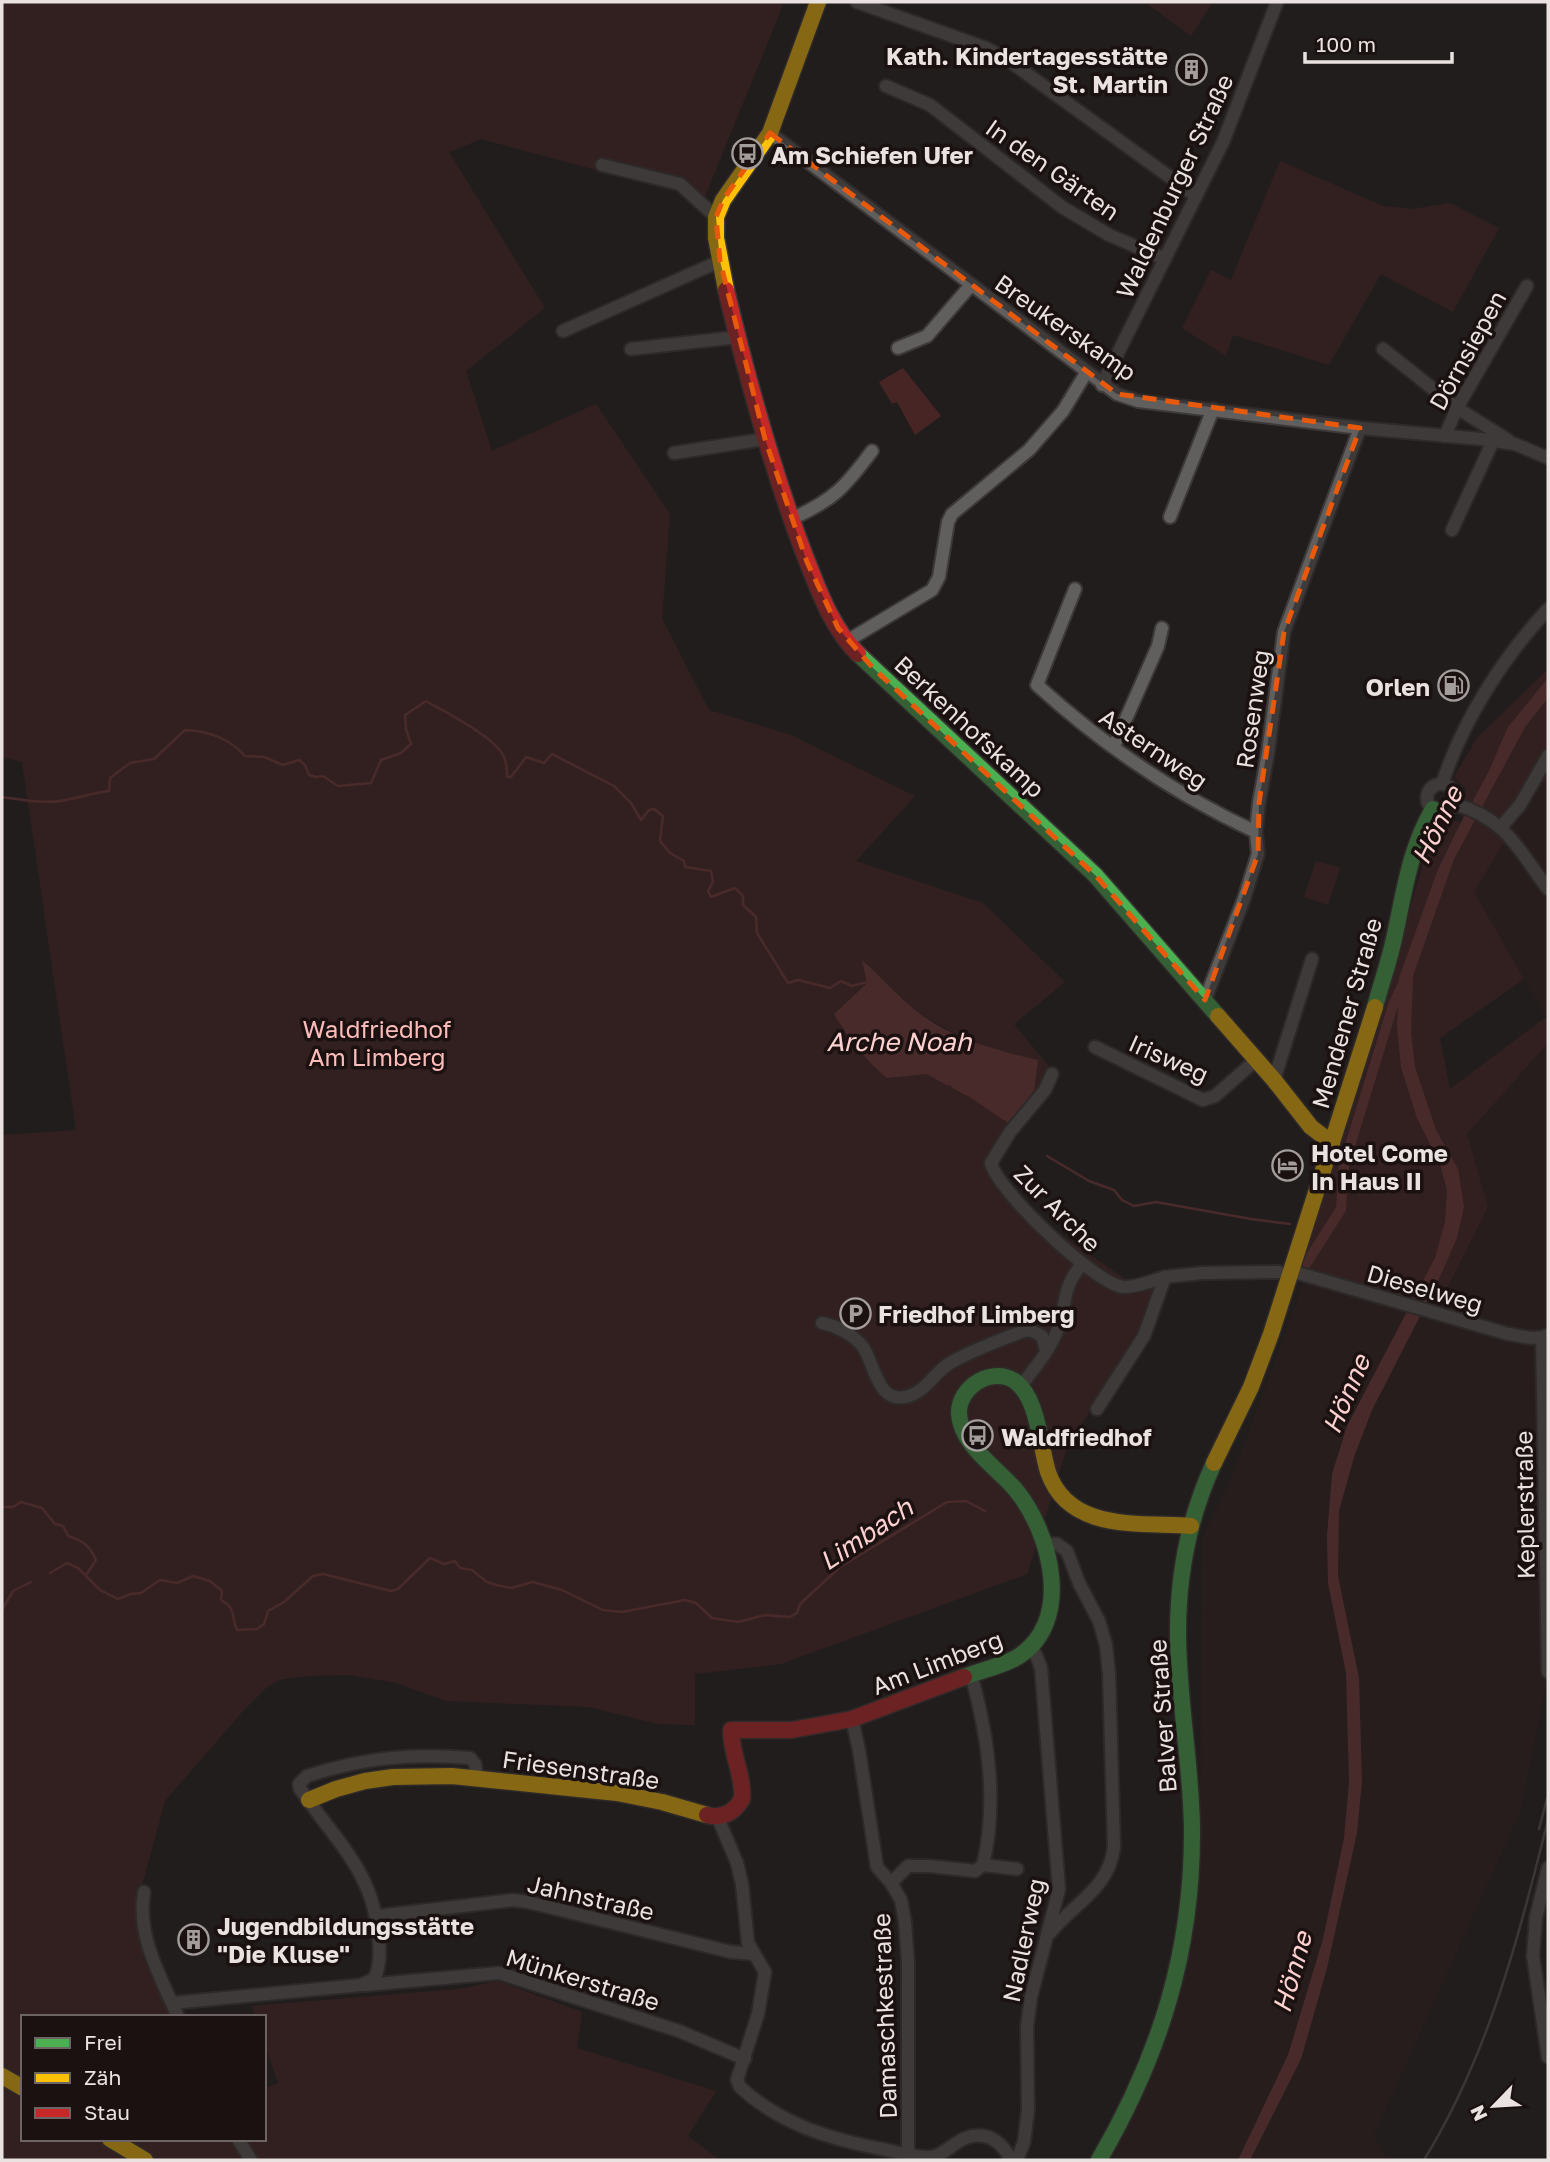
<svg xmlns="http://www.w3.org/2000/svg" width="1550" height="2162" viewBox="0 0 1550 2162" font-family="'Golos Text',sans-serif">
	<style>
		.built { fill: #2c1d1c }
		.green { fill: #462524; fill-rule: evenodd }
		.water { fill: #783a3a }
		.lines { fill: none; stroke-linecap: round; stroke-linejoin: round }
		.stream { stroke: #783a3a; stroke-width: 2.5 }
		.canal { stroke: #783a3a; stroke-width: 10 }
		.street-casing { stroke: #3d3939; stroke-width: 16 }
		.fast-casing { stroke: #3d3939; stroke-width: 19 }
		.slow-casing { stroke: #3d3939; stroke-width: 19 }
		.jam-casing { stroke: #3d3939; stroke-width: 19 }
		.street { stroke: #615e5e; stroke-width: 12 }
		.fast { stroke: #4caf50; stroke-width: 16 }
		.slow { stroke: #ffc107; stroke-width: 16 }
		.jam { stroke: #c62828; stroke-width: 16 }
		.rail { stroke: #5a5656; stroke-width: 2.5 }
		.marked { fill: none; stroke: #e8590c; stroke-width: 5; stroke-dasharray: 14 9; stroke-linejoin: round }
		.labels { text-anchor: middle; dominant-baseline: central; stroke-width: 7; stroke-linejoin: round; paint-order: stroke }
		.poi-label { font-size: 24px; font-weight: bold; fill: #e9e2e1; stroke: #1b1111; text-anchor: start }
		.street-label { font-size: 24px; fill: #e9e2e1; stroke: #1b1111 }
		.park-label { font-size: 24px; fill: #fcbcb9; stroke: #1b1111 }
		.water-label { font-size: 26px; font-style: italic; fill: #fdd1cf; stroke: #1b1111 }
	</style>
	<rect width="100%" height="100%" fill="#221d1d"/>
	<g class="built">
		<path d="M1541,781L1548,784V1021L1474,892Z"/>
		<path d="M1548,1043V1685H1546L1520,1812L1374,2135L1388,2160H1104L1170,2028L1200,1845L1202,1538L1233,1475L1304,1281L1432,1321L1488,1207L1467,1134Z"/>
	</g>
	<g class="green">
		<path d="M2,2H784L704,199L481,139L449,152L545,308L466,371L492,451L596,404L670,514L662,619L709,710L791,735L915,796L856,861L983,903L1065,982L1014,1024L1052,1070L987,1164L1039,1219L1129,1282L1158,1286L1147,1318L1067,1448L1027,1574L781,1664L695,1674V1725L658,1724L589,1707L446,1701L397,1683L349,1675L308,1676L279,1680L267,1687L243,1711L165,1801L138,1900L148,1953L142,1955L171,2017H23V2139H264V2089L278,2083L264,2042V2017H256L252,2006L460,1989L498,1981L582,2012L577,2048L716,2091L688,2136L720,2160H2V1135L76,1130L22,762L2,757ZM863,961L916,1011L958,1036L995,1050L1010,1124L972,1097L927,1074L887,1078L834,1014L867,982Z"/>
		<path d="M1145,2H1213L1191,36Z"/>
		<path d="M1280,161L1383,206L1412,209L1450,203L1499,228L1453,312L1381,274L1329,365L1233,335L1226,356L1182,328L1211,270L1231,280Z"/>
		<path d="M903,368L941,416L915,435L897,402L892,404L879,382Z"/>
		<path d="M1548,669V784L1541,781L1474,892L1524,979L1440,1038L1450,1089L1546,1017L1548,1021V1043L1467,1134L1488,1207L1438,1307L1310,1269L1301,1260L1354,1101L1436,820L1462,822L1466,789L1454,777L1477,738Z"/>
		<path d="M1316,861L1340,868L1328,905L1304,897Z"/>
	</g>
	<g class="water">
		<path d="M1548,678V698L1525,727L1454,859L1413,976L1411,1032L1415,1067L1436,1130L1458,1169L1464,1207L1457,1238L1438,1281L1372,1410L1354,1457L1339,1511L1338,1576L1359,1678L1362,1781L1357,1833L1327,1968L1301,2059L1250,2160H1238L1288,2055L1323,1939L1344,1838L1349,1782L1346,1673L1328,1583L1327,1536L1332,1474L1347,1426L1435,1258L1445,1222L1447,1190L1440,1164L1417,1118L1401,1067L1397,1026L1399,978L1437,872L1456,832L1488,773L1508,727Z"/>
		<path d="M862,960C880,976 896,994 914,1009C949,1038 995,1050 1038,1060L1034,1090L1011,1125L972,1097L927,1074L887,1078C864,1059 849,1039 834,1014L867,983Z"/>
	</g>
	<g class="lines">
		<g class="stream">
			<path d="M2,797C23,800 49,805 70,799C85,796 94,793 109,791L110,778L130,763L154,759L185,730C209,731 229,738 245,756L264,757L283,765L299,760L305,765L309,775L316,777L323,776L338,786L371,783L381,760L401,753L411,744L406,729L405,715L426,701C445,712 493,736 503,755C507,761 507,770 507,777H511L526,757L544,763L552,754L614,786L631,803L641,820L649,810L654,809L663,816L660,841L670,853L684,861L685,867L711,871L713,882L708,891L711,897L735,888L743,896V905L756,917L757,933L788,983L798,980L830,988L841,981L852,986L867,982L869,985"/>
			<path d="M926,1072L947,1084"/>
			<path d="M953,1087L972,1097L1004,1119"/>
			<path d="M1047,1156L1089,1181L1114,1190L1122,1200L1134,1206L1156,1202L1251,1219L1290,1224"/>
			<path d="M2,1507H13L21,1502L42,1508L55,1524L63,1526L68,1536C82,1540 90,1546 96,1560L86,1575"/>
			<path d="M50,1573L67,1563L78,1568L100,1590L118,1599L131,1594L141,1593L160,1580L177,1583L193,1576L210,1581L222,1591L221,1600C238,1610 230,1616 237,1630L257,1629L264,1624L268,1611L284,1602L313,1576L323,1574L391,1591L398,1589L430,1558L444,1564L455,1561L460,1568L472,1570L487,1582L496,1585L511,1588L533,1582L562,1590L603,1610L622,1612L685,1600L696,1603L712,1618L738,1622L765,1615L790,1617L797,1613L800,1604L840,1567L947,1502L966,1501L985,1511"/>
			<path d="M2,1610L13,1591L31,1582"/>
		</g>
		<path class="canal" d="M1304,1267L1341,1209L1344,1165L1393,1005L1405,980"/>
		<defs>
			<g id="street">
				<path d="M857,2L986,48L1008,60L1196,196"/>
				<path d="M886,86L930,105L1062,207L1109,235L1165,259"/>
				<path d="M770,133L1117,394L1138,401L1360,428L1481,439L1515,444L1548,458"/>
				<path d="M602,165L680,184L716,217"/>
				<path d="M563,331L720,261"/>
				<path d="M898,348L927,336L971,285"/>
				<path d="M631,349L738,337"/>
				<path d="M1383,349L1457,408L1508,440"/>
				<path d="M1102,385L1223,142L1277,2"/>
				<path d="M1445,436L1457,408L1527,286"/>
				<path d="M674,453L765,439"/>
				<path d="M1170,517L1213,409"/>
				<path d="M791,519C834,500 845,487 872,451"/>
				<path d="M1452,530L1493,441"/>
				<path d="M1075,589L1037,685C1102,744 1176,795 1256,832"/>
				<path d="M847,641L932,590L939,577L948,522L952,514L1029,450L1063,411L1086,373"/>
				<path d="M1114,746L1158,646L1162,628"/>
				<path d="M1442,784C1463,720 1502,659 1548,609"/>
				<circle cx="1441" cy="798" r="14"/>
				<path d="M1454,804C1506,818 1518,849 1548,889"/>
				<path d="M1501,827L1520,805L1548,756"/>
				<path d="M1205,1000L1244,899L1258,854L1256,832L1259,803L1268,753L1284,632L1360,428"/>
				<path d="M1095,1047L1203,1100L1215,1096L1256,1060"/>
				<path d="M1052,1074L1045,1090L1010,1132L991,1163C997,1190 1095,1284 1123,1287C1136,1288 1153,1280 1165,1277"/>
				<path d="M1274,1080L1312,959"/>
				<path d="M1291,1271L1508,1334C1521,1336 1536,1341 1548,1335"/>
				<path d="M822,1323C837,1326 854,1335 863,1347C875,1364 877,1406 909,1396C927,1390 935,1372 950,1363C972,1350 1000,1340 1024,1331L1030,1330L1042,1336L1046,1351"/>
				<path d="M1542,1338L1548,1672"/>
				<path d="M1020,1387C1035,1368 1051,1349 1059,1326C1068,1298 1061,1290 1082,1264"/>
				<path d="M1097,1409L1144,1336L1165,1277L1202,1273L1279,1272"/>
				<path d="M1043,1543L1057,1544L1067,1551L1079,1583L1099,1621L1106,1645L1109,1674L1114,1847C1109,1889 1074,1903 1050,1933"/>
				<path d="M852,1719L859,1750L877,1867L891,1883L901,1900L905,1922L908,1963V2154"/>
				<path d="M718,1818L737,1863L742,1884L748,1943L765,1972L758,2014L737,2080L740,2087C781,2125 833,2140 887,2150C900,2153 916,2157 930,2157C948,2156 958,2132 984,2136C996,2138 1006,2149 1011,2160"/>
				<path d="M983,1865L1017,1869"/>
				<path d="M1548,1868L1536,1917L1533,1956L1548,2057"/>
				<path d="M891,1883L908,1866H929L975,1871L983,1865C998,1801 988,1736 971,1674"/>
				<path d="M144,1892C136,1936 161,1977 178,2017"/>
				<path d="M377,1916L513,1900L528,1902L731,1952L754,1954"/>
				<path d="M365,1985L499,1973L679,2031L745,2059"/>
				<path d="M172,2003L361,1985L374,1979C380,1968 380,1954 379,1942C376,1889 354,1860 323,1820C315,1810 308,1799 300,1789L299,1784L307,1776C363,1758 411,1753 470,1758L475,1764L477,1777"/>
				<path d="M238,2139L251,2160"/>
				<path d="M1017,2160L1024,2142L1028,2110L1027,2027L1031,1997L1059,1889L1041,1668L1036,1655L1029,1647"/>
			</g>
			<g id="fast">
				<path d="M858,654L1095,875L1218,1016"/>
				<path d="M1375,1007C1381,984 1389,962 1394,939C1404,894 1409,850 1433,809"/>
				<path d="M964,1677C980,1671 998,1667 1014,1659C1076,1625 1051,1532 1015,1489C996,1467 961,1445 959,1414C958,1386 994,1365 1016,1382C1032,1395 1037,1421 1041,1440"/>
				<path d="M1099,2160C1160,2055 1193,1950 1192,1828C1191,1762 1178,1698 1178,1632C1178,1573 1189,1517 1214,1463"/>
			</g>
			<g id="slow">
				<path d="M726,290L716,238V217L723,200L770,133L818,2"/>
				<path d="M1218,1016L1274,1080L1311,1127L1332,1143"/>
				<path d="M1041,1440C1043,1451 1045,1462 1048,1472C1069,1533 1141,1522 1191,1526"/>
				<path d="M1214,1463L1251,1387L1271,1334L1375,1007"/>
				<path d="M309,1800L336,1789L365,1781L393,1777L452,1776L617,1793L662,1802L707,1815"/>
				<path d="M2,2076L23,2088"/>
				<path d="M110,2139L145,2160"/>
			</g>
			<g id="jam">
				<path d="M726,290C747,378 771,466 803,551C817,586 830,626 858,654"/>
				<path d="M707,1815C722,1819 734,1813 742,1799C744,1776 731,1754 731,1730H792L852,1719L964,1677"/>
			</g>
		</defs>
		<use href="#street" class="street-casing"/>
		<use href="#fast" class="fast-casing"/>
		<use href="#slow" class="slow-casing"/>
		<use href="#jam" class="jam-casing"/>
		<use href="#street" class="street"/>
		<use href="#fast" class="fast"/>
		<use href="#slow" class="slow"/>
		<use href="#jam" class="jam"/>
		<g class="rail">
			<path d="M1539,1829L1547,1799"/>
			<path d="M1424,2160C1489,2054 1518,1939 1548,1820"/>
		</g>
	</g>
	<path d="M0 0H1550V2162H0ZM770,133L1117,394L1360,428L1284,632L1259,803L1258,854L1205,1000L1095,875L873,668L838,628L807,562L765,439L720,261L716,217L723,200Z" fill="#221d1d" fill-opacity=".55" fill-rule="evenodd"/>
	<path class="marked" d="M770,133L1117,394L1360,428L1284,632L1259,803L1258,854L1205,1000L1095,875L873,668L838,628L807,562L765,439L720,261L716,217L723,200Z"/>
	<defs>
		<symbol id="building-ring" viewBox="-11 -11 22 22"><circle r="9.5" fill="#1b1111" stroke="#a39d9c" stroke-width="1.5"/><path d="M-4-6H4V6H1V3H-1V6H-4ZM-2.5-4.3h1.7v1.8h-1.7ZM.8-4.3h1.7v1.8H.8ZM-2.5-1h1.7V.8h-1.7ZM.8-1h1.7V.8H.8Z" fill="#a39d9c"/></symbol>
		<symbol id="bus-ring" viewBox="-11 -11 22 22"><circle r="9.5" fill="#1b1111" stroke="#a39d9c" stroke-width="1.5"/><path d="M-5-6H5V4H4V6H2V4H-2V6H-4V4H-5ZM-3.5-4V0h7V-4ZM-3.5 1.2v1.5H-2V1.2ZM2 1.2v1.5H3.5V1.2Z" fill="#a39d9c"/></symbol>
		<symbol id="fuel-ring" viewBox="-11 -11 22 22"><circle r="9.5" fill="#1b1111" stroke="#a39d9c" stroke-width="1.5"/><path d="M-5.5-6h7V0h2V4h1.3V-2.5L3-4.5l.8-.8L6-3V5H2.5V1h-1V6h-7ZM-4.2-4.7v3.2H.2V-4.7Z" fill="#a39d9c"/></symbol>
		<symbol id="hotel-ring" viewBox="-11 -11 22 22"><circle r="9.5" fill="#1b1111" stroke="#a39d9c" stroke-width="1.5"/><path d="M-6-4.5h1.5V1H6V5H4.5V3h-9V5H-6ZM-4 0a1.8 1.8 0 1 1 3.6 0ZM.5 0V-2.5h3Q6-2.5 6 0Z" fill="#a39d9c"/></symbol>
		<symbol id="parking-ring" viewBox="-11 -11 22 22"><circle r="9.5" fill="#1b1111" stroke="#a39d9c" stroke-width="1.5"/><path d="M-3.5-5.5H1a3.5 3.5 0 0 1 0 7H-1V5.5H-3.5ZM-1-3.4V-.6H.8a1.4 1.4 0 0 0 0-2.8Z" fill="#a39d9c"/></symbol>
	</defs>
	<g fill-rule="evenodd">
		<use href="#building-ring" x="1174" y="52" width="35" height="35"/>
		<use href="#bus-ring" x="730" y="136" width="35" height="35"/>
		<use href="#fuel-ring" x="1436" y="668" width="35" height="35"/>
		<use href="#hotel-ring" x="1270" y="1148" width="35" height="35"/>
		<use href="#parking-ring" x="838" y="1296" width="35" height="35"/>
		<use href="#bus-ring" x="960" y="1418" width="35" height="35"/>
		<use href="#building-ring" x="176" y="1922" width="35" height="35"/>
	</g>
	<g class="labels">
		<g class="poi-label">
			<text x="1168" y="55" text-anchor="end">Kath. Kindertagesstätte<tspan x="1168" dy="28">St. Martin</tspan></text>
			<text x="771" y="154">Am Schiefen Ufer</text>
			<text x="1430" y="686" text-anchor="end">Orlen</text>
			<text x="1311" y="1152">Hotel Come<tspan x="1311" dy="28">In Haus II</tspan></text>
			<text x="878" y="1313">Friedhof Limberg</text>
			<text x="1001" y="1436">Waldfriedhof</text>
			<text x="217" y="1925">Jugendbildungsstätte<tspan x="217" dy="28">"Die Kluse"</tspan></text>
		</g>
		<g class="street-label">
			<text transform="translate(1053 169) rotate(35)">In den Gärten</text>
			<text transform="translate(1174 186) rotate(-65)">Waldenburger Straße</text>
			<text transform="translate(1066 327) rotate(35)">Breukerskamp</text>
			<text transform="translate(1467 350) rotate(-61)">Dörnsiepen</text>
			<text transform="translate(1252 709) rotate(-82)">Rosenweg</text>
			<text transform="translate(970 726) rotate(43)">Berkenhofskamp</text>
			<text transform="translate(1154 748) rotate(34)">Asternweg</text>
			<text transform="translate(1346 1013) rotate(-74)">Mendener Straße</text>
			<text transform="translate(1169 1058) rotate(24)">Irisweg</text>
			<text transform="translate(1058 1208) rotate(45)">Zur Arche</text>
			<text transform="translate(1425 1288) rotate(16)">Dieselweg</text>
			<text transform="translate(1524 1505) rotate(-91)">Keplerstraße</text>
			<text transform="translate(937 1662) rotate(-21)">Am Limberg</text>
			<text transform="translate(1162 1716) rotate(-94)">Balver Straße</text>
			<text transform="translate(581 1769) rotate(8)">Friesenstraße</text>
			<text transform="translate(591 1897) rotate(13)">Jahnstraße</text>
			<text transform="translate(1023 1940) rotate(-78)">Nadlerweg</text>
			<text transform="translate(583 1979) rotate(17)">Münkerstraße</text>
			<text transform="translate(884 2016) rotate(-92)">Damaschkestraße</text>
		</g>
		<g class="park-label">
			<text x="377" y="1028">Waldfriedhof<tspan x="377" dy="28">Am Limberg</tspan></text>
		</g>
		<g class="water-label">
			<text transform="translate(1437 825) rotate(-64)">Hönne</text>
			<text x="899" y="1041">Arche Noah</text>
			<text transform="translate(1346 1394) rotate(-67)">Hönne</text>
			<text transform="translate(866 1534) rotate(-34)">Limbach</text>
			<text transform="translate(1292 1972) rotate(-74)">Hönne</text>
		</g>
	</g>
	<rect width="1550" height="2162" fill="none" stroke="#e9e2e1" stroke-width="7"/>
	<rect x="21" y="2015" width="245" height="126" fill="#1b1111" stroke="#6d6564" stroke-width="2"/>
	<rect x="35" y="2038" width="35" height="10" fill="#4caf50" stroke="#6d6564" stroke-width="2"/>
	<text x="84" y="2050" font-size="21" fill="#e9e2e1">Frei</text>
	<rect x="35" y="2073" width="35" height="10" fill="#ffc107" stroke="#6d6564" stroke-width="2"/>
	<text x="84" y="2085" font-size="21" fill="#e9e2e1">Zäh</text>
	<rect x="35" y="2108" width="35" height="10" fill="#c62828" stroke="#6d6564" stroke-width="2"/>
	<text x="84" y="2120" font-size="21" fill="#e9e2e1">Stau</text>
	<g transform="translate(1494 2106) rotate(245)" stroke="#1b1111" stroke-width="5" paint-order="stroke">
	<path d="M0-5L12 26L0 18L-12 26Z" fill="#e9e2e1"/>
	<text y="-10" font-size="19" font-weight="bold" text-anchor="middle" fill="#e9e2e1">N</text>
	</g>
	<path d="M1305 52v10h147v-10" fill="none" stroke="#e9e2e1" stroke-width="3.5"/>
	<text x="1316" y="52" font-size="21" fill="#e9e2e1" stroke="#1b1111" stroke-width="5" paint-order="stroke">100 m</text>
</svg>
